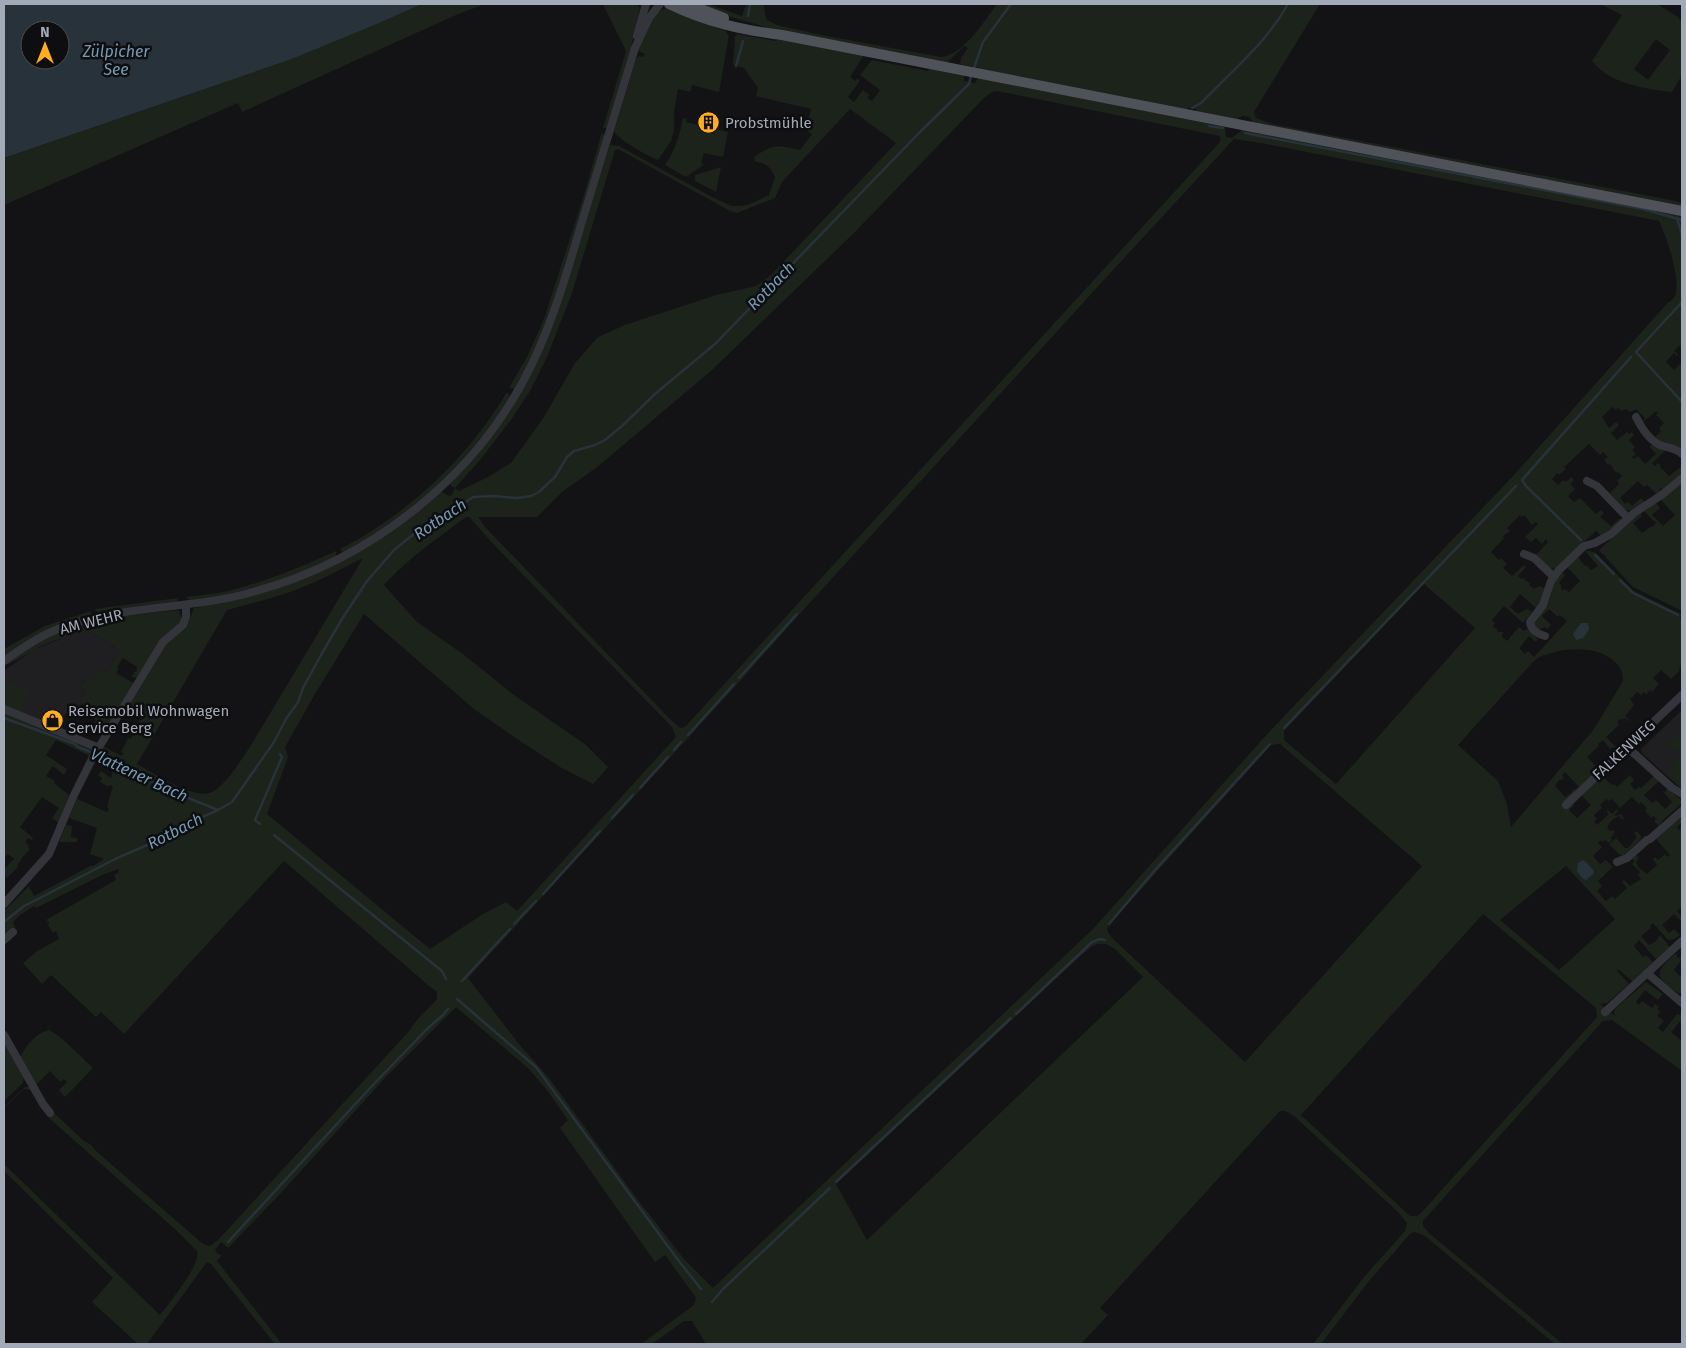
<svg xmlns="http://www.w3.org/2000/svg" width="1686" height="1348" viewBox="0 0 1686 1348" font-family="'Fira Sans',sans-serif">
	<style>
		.built { fill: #1f1f22 }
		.green { fill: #1b231b; fill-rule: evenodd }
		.water { fill: #28323a; fill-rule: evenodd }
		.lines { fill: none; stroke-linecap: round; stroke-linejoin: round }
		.stream { stroke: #28323a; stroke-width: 2.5 }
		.minor { stroke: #33353a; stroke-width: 8 }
		.major { stroke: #4f5259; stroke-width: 10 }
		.labels { text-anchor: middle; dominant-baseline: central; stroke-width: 5; stroke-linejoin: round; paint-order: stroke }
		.poi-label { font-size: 15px; fill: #a3aab7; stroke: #0e0e10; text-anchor: start }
		.street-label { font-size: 15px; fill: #a3aab7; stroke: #0e0e10 }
		.water-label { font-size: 16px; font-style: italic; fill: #769ab6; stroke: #0e0e10 }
	</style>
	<rect width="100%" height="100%" fill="#131315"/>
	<g class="built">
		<path d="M84,631H88L120,650L106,674L88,684L84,680L80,687L86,692L80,702L82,704L79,708L82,710L78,715L70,709L55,726L20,712L4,680V671L33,650L63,638Z"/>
		<path d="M1682,710V757L1665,774L1642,753L1641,749Z"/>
	</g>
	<g class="green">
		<path d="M422,4H485L456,15L242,112L238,103L4,205V158L292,59L377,24Z"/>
		<path d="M603,4H637L640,8L630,52L607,128H603L626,51Z"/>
		<path d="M694,4H708L742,16L746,4H764L765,15L767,20L777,25L816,34L941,57C964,55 984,21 997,4H1320L1254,112L1256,118L1272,124L1671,200L1682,203V207L1253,123L1250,117L1243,116L1236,119L1196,111V109L1188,108L1187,110L993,73L988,70H980V68L960,64L961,58L968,48L964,46L948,62L944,63C860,47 774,35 694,4Z"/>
		<path d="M1600,4H1657L1678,17L1682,23V75L1672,92C1645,89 1610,84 1592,61L1622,15ZM1656,39L1670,50L1648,80L1634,69Z"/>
		<path d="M667,8L702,20L715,27L726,31L727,34L729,35L719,92L692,85L690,92L678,89L674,112V130L671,141L658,160C648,156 618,140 614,131L636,59L639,56L643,57L645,54L639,51V49C644,34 649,13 667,8Z"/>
		<path d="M737,34L776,41L779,38L864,55L850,77L855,81L858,78L859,80V82L848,97L854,102L863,90L870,95L867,98L872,101L880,90L860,75L872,60L928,71L929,68L964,75V81L975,83L979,77L1225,127L1226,137L1232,138L1242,130H1247L1682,216V348L1679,346L1674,351L1678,354L1677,356L1674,353L1666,362L1674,370L1682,362V449C1673,443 1662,444 1655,437L1661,431L1659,428L1664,423L1656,415L1658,413L1656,411L1642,423L1645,418L1636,409L1630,412L1626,409L1621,411L1618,408L1616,410L1612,407L1602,417L1609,428L1616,422L1619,425L1611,433L1617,440L1627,432L1629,434L1632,432L1634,435L1629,440L1635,447L1632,450L1636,454L1632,457L1634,459L1638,456L1645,464L1656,454L1649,446L1652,445L1666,450L1652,463L1655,466L1658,463L1661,466L1660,467L1669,476L1682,466V473L1663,490L1660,488L1659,489L1662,491L1657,494L1647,485L1644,487L1638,481L1620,498L1625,504L1628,502L1632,506L1641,498L1645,502L1631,510H1626L1610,493L1619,484L1617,481L1622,476L1618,472L1616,473L1610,464L1608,465L1604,460L1608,457L1603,452L1600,455L1589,444L1564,467L1566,469L1559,475L1557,473L1552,479L1558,485L1563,480L1566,482L1571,477L1574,480L1570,484L1575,489L1568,496L1574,502L1580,498L1596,514L1601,510L1604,513L1600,517L1611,526L1619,519H1621L1620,521L1603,535H1600L1596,531L1554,569L1548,567L1536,555L1548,542L1546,539L1542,544L1536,538L1531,542L1525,537L1538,524L1535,522L1532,525L1524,515L1522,517L1520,515L1507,528L1510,531L1503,536L1504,538L1491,552L1499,560L1501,558L1507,564L1503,568L1512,576L1524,565L1526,567L1518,576L1522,579L1524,577L1525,580L1530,583L1529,585L1534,589L1540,586L1545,589L1540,604L1536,608L1520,594L1510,607L1518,614L1527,609L1532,612L1523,623L1504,606L1492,620L1495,623L1493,626L1498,630L1497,632H1503L1502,637L1507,641L1519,627L1524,631L1527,629L1538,639L1536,642L1529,636L1519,648L1525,654L1528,651L1534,657L1567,621L1560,615L1558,617L1549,609L1542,616L1551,625L1547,629L1545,627L1539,630L1534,625C1535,618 1541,614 1545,608C1554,596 1550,583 1562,572L1565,575L1559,583L1561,585V589L1562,590L1565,589L1569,592L1580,581L1567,567L1578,557L1585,566L1586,565L1591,570L1598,566L1585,551H1589L1596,553L1632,590L1681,614L1680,618L1682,619V665L1679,668L1680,670L1671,679L1661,670L1653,678L1658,683V685L1652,692L1650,690L1646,695L1644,692L1641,695L1637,692L1630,699L1634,705L1625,716L1632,723L1624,718L1622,720L1620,719L1617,722L1619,725L1606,737L1618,749L1617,751L1613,747L1610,749L1603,740L1598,744L1599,746L1587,757L1599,769L1589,779H1587L1580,788L1565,772L1562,775L1564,778L1561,780H1559L1555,786L1565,797L1571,793L1574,788L1575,789L1572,803L1574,805L1569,810L1577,818L1591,805L1580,794L1601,775L1612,785L1614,784L1617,787L1630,775L1634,780L1630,784L1635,790L1639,787L1641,788L1654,776L1659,781L1644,795L1652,803L1656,800L1665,809L1672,802L1664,793L1668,788L1682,801V803L1662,821L1659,826L1654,821L1657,819L1654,816L1651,818L1645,811L1647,808L1641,802L1639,804L1632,797L1620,808L1612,799L1609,801L1606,799L1600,805L1602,808L1594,815L1597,819L1594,822L1597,825L1609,814L1606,811L1608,810L1612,814L1617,809L1618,811L1614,815L1616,816L1621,814L1624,818L1622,820L1619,816L1612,820L1607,827L1610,831L1613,830L1615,832L1611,838L1612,840L1609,843L1605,840L1603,842L1601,840L1598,843L1602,847L1593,856L1600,864L1606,860L1613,867L1598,881L1602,886L1597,891L1606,901L1612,896L1615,899L1627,888L1622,882L1624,880L1630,886L1641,879L1638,875L1640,872L1632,864L1635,861L1632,858L1636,855L1639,858L1636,861L1638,867L1647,874L1657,865L1653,859L1655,857L1658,860L1665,854L1667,857L1670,855L1656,839L1682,815V822L1677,827L1679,830L1681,829L1682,830V907L1677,911L1682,917V922L1674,914L1662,925L1669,933L1674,929L1680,935L1674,939L1668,940L1653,923L1650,926L1651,928L1641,936L1649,945L1655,942L1660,935L1670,947L1656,959L1639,940L1634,946L1643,957L1646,955L1653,962L1632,981L1618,969L1617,971L1629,984L1607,1003L1600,1004L1615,1016L1614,1012L1616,1008L1646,982L1663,994L1658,1000L1645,990L1636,1002L1639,1005L1642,1001L1652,1008L1655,1004L1659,1007L1657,1009L1660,1012L1657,1016L1664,1021L1658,1028L1663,1032L1677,1014L1680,1015L1682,1013V1022L1680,1021L1671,1032L1682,1041V1071L1612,1020L1603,1021L1423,1221V1226L1430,1234L1563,1344H1555L1425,1236L1414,1232L1410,1234L1369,1281L1321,1344H1313L1364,1277L1405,1231L1407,1223L1398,1212L1294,1116L1285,1111H1280L1100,1308L1108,1315L1081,1344H706L692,1321H684L652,1344H641L694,1305L696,1298L665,1255L655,1262L560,1128L568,1120L546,1089L529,1069L456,1007L384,1079L282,1192L228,1248L221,1242L215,1250L218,1254L222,1255L217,1261L282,1344H275L211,1264L207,1262L147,1344H138L92,1302L113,1278L4,1171V1164L160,1315C169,1303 201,1265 197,1251L176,1230L50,1119L30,1090L24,1089L4,1108V1107L25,1087H29L52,1111L84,1141L91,1145L95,1150L203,1244L210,1246L219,1239L410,1030C415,1020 429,1008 437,999V992L428,985L284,861L124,1034L101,1012L96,1017L51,975L42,984L23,963L37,951L59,939L56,931L53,933L48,925L49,922L46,920L116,880L114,875L119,872L118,869L102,875L36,908L34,906L20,915L13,922L15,927L4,935V911L29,886L34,896L92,865L93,866L104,859L90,854L97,828L69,818L77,799L107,812L109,808L107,807L113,786L109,785V787L100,782L102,778L98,775L101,771L111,778L113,770L96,763L104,747L122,756L123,753L121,752L128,738L130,739L134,734L133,733L140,720H142L143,717L126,708L165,643L186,628L194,608L244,598L267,592L290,584L334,565L370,545L387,534L441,491L447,495L451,496L455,488L451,486L450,483L538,359L557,312L610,145L619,146L714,198L732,206H740L750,204L769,195L775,177C769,165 767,164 754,161L755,156C776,143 777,145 800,150L812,134L806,130L811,109L756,96L758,88L744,68L733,65L735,36ZM997,91L1220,136V142L685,727L680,728L670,719L485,527L478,517H537L562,492L596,468L711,371L854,233L984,98L992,92ZM850,109L896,143L771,275L756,286L716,295L625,325L598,337L575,363L544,417L511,463L488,477L459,491L455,488L480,460L511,420L530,391L547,357L572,293L615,150L618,149L730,211L737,213L775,198L782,182ZM1234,139L1261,143L1659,221C1667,237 1681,280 1675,296C1673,300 1667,303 1664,307L1513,476L1269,732L1093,929L713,1288L684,1259L638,1200L549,1078L519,1044L468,978L741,680L796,618L1103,281ZM466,517H469L497,548L672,727L676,737L517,911L506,902L483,914L430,949L267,814L288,757L285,747L315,694L364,614L474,709L520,741L560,767L593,784L608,767L586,745L514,695L463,654L417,622L384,585C408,558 438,538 466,517ZM363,558L250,747C239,762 228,783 212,792C195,801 152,772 137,764L227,610C258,602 289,594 317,581C333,574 348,565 363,558ZM1424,584L1475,628L1336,784L1284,740V731ZM1563,650C1582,649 1601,648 1616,663C1621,668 1623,673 1623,681L1594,729L1511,827L1507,804L1498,781L1458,745L1534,661L1541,656ZM1280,744L1422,866L1245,1062L1111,937L1107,930L1108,926L1271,745ZM1566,866L1615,919L1559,970L1500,920ZM1483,914L1596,1008L1597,1017L1421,1213L1417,1216H1410L1301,1115ZM1098,944H1106L1115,949L1143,977L867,1240L836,1184L1075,961L1091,947Z"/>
		<path d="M683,118L687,119L686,122L728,132L723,157L704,153L701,163L704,164L702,166L686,177L665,165C675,151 680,134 683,118Z"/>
		<path d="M602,132L605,137L556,295L539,342L515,389L509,388L527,357L544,319L584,195Z"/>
		<path d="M721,167L716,192L695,181V175Z"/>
		<path d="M507,392L510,396C502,412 490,427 479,440C452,473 422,502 387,526C374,536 359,544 345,552H342L340,549C351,543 363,537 373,530C428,495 474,447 507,392Z"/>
		<path d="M1682,482V611L1633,587L1599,550L1640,513L1642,516L1633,523L1642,533L1652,526L1653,527L1656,523L1644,511L1656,503L1660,508L1652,515L1663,526L1675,515L1661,500Z"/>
		<path d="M336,551V557C289,579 241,595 189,600L186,597C199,595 214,594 228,591C265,582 301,567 336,551Z"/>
		<path d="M178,598L177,602L98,614L95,609Z"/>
		<path d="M179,610L182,620L137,678L132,677L134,672L137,671V667L123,658L117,667L119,668L116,673L135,684L106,729L94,723L96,720L89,716L87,719L85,718L88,714L84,712L80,717L78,715L85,706L80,702L86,692L80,687L84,680L89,683L101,669L106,674L120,650L88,631C69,636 49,641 32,651C22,656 16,662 5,665C21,652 38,640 58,632C97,617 138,614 179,610Z"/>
		<path d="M91,611L90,615C57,624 33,637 5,656L4,654V649L45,626Z"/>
		<path d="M4,680L29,689L20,713L4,707Z"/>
		<path d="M4,713L93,749L94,750L90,756L56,740L46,755L67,769L64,775L53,766L46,776L55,781L54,783L69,795L59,823L52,818L59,808L42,797L20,827L33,838L32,840L28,838L25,842L29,845L28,847L30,849L21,859V861L17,865L18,867L7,878L4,875V869L14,859L8,854L4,858Z"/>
		<path d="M1676,734L1682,738V750L1672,749L1668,746L1669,741Z"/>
		<path d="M1681,756L1682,757V789L1665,774Z"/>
		<path d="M66,825L72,826L71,837L77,838V842H59Z"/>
		<path d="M1637,831L1641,836V839L1623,856L1620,855L1609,844L1616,838L1625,848H1628L1637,837L1634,833Z"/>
		<path d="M1675,954H1677V957L1682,959L1674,970L1682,978V990L1679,994C1656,976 1652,975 1675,954Z"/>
		<path d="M49,1030L60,1037L93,1068L65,1097L59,1090L67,1082L64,1079L60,1082L50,1071L36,1085L20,1058C25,1046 36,1033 49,1030Z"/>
		<path d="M4,1042L24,1077L23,1083L4,1101Z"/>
	</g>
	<g class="water">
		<path d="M4,4H422L377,24L292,59L4,158ZM30,30H60V60H30Z"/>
		<path d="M1581,623H1588L1589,630L1583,638L1576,640L1573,634Z"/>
		<path d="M1583,860L1586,862L1594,871L1593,874L1586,880L1582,878L1577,871L1578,863Z"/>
	</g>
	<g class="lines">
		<g class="stream">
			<path d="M748,16L750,4"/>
			<path d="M736,66L743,41"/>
			<path d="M973,71L983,42L1011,4"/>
			<path d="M1192,108L1201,103C1231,72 1267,42 1288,4"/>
			<path d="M1209,126L1223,128"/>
			<path d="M1245,133L1643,209L1682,220"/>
			<path d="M1677,218L1682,235"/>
			<path d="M1682,302L1636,352L1682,402"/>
			<path d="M1581,540L1526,486L1522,480L1631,357"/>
			<path d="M1595,555L1614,574"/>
			<path d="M1620,580L1633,593L1678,615"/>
			<path d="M739,678L797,614"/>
			<path d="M4,718L75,744L78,747L101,756L171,791L218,810"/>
			<path d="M1284,728L1516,486"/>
			<path d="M688,735L734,684"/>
			<path d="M674,750L681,742"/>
			<path d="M640,788L668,757"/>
			<path d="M612,818L633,795"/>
			<path d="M260,824L255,820L282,757L280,754"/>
			<path d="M274,835L442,971L446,979"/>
			<path d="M543,894L600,831"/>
			<path d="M4,922L24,906L36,900L115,859L159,840L178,828L218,810L232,802L274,742L286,719L298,702L303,688L321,655L342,619L367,581L394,550L415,533L438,521L473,497L494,496L517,498L531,496L539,492L555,477L567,457L574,451L595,445L605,440L622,426L655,394L716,343L919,133L969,84L971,76"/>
			<path d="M514,924L536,901"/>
			<path d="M1109,924L1155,870L1270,744"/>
			<path d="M462,981L510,929"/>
			<path d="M457,999L536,1067L678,1260L701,1289"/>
			<path d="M1016,1014L1092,942L1100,939L1105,940"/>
			<path d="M836,1182L1011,1018"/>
			<path d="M228,1242L371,1087L428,1028L443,1015L448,1009"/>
			<path d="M712,1302L723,1289L830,1188"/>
		</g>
		<g class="minor">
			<path d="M637,36L646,4"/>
			<path d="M1636,417C1641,427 1649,440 1660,445C1668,448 1676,448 1682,454"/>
			<path d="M1587,481L1597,486L1628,518"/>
			<path d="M1524,554L1534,558L1553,576"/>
			<path d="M1545,636C1538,634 1531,631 1530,622L1543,605L1551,581L1559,570L1584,546L1595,543L1611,534L1634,513L1663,494L1682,478"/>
			<path d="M4,661C21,649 38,637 58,629C117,605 190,610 253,592C371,560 477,477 531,366C553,321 567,273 581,225C599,166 617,107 635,48L649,18L660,4"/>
			<path d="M4,709L99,748"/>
			<path d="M1627,747L1671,787L1682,794"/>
			<path d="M1566,805L1682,695"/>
			<path d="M1617,862L1627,858L1647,840L1650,839L1682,811"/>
			<path d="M4,904L49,854L74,795L93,757L163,642L183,625L186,617V605"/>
			<path d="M4,940L13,932"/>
			<path d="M1647,973L1682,1003"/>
			<path d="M1605,1012L1682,941"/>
			<path d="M4,1035L43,1104L50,1113"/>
		</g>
		<g class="major">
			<path d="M669,4C706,22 742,30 782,35L1682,211"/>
			<path d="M688,4L724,18"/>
		</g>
	</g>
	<defs>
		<symbol id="building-disc" viewBox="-11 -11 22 22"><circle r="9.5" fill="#ffad21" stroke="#0e0e10"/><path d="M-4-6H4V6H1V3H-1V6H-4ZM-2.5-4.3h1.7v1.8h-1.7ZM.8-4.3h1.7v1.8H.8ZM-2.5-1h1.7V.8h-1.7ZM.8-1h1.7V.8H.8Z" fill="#111"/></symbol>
		<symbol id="shop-disc" viewBox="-11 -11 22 22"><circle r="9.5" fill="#ffad21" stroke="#0e0e10"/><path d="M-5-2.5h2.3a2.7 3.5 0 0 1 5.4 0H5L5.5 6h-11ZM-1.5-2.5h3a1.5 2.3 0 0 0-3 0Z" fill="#111"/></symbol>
	</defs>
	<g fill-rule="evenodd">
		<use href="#building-disc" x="696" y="110" width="25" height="25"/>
		<use href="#shop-disc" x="40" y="708" width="25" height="25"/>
	</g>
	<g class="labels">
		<g class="poi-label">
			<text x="725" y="123">Probstmühle</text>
			<text x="68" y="711">Reisemobil Wohnwagen<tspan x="68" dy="17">Service Berg</tspan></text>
		</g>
		<g class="street-label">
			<text transform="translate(91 622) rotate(-14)">AM WEHR</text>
			<text transform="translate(1624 750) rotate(-43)">FALKENWEG</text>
		</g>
		<g class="water-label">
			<text x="116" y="51">Zülpicher<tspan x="116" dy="18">See</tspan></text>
			<text transform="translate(771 286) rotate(-46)">Rotbach</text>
			<text transform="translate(440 519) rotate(-34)">Rotbach</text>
			<text transform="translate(139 775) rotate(25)">Vlattener Bach</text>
			<text transform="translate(175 831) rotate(-27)">Rotbach</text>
		</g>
	</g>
	<rect width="1686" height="1348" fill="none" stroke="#a3aab7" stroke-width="10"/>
	<g transform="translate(45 45)"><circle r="24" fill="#0e0e10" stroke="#4a4c53"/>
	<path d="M0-4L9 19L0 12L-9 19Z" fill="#ffad21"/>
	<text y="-8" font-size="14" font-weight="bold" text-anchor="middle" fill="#a3aab7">N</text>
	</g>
</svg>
